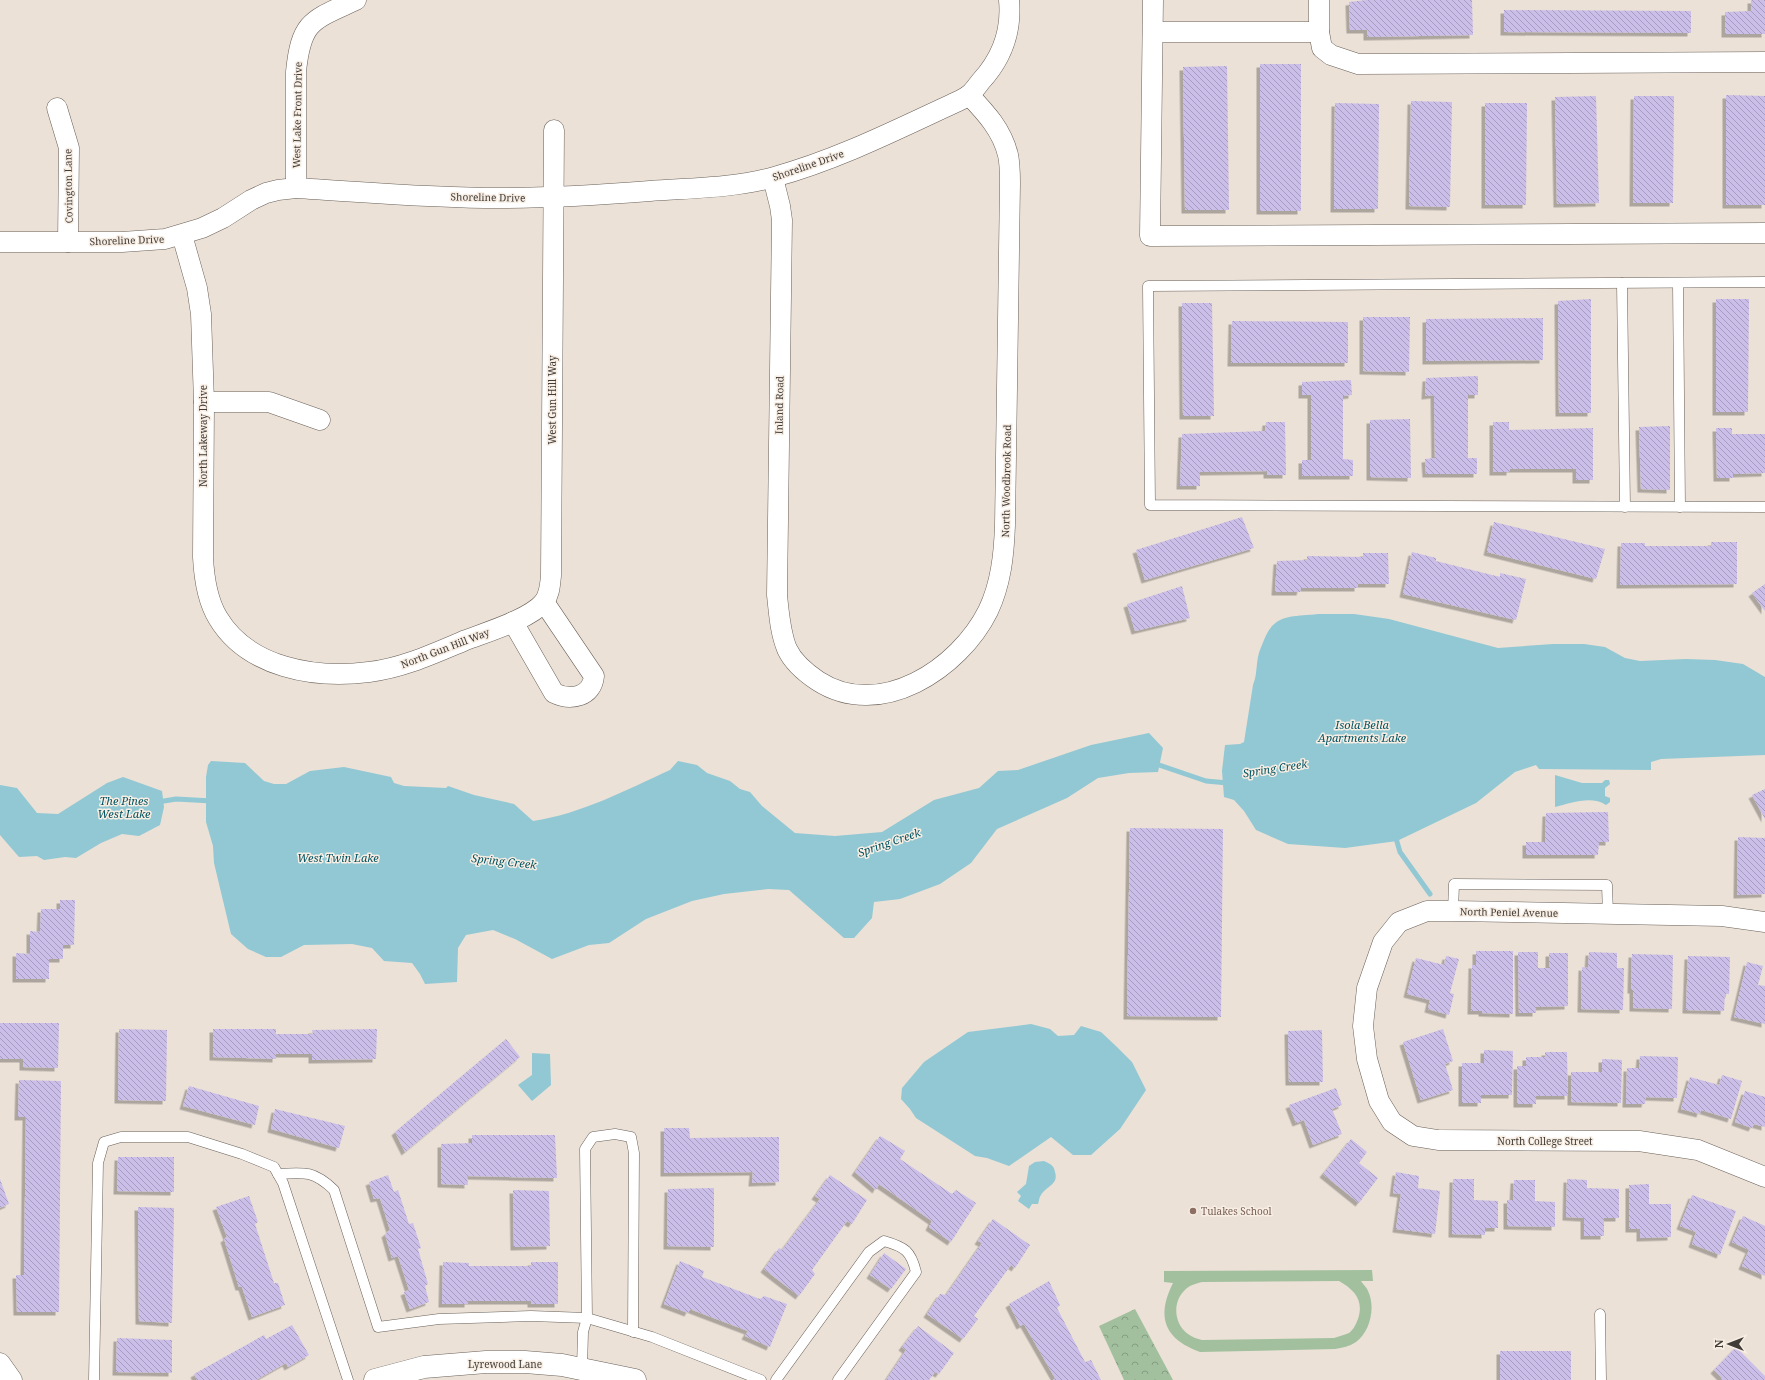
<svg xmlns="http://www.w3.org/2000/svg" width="1765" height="1380" viewBox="0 0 1765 1380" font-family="'Noto Serif',serif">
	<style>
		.forest { fill: url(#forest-crowns) }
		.pitch { fill: #a2c09e; fill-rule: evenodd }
		.water { fill: #91c8d4 }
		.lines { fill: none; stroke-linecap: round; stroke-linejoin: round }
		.stream { stroke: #91c8d4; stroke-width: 5 }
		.building { fill: url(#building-back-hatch); filter: url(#shadow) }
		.service-casing { stroke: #696058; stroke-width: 11 }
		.minor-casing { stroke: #696058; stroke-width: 21 }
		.tertiary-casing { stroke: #696058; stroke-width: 23 }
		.service { stroke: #fff; stroke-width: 10 }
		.minor { stroke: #fff; stroke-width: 20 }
		.tertiary { stroke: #fff; stroke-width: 22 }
		.education-dot { fill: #8d6e63; stroke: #f8eee4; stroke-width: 1.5 }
		.labels { text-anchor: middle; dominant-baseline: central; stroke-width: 3; stroke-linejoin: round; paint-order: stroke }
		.street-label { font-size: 10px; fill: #403c38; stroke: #f8eee4 }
		.education-label { font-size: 10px; fill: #785e54; stroke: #f8eee4; text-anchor: start }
		.water-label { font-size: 11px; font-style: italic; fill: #005260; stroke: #f8eee4 }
	</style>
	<defs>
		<pattern id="forest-crowns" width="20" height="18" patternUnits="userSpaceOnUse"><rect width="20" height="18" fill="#a2c09e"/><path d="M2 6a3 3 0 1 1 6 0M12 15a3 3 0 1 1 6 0" fill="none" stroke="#859d82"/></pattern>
		<pattern id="building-back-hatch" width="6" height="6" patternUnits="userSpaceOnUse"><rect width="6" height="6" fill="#cbbfe9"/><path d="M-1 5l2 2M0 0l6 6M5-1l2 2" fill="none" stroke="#a69cbe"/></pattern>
		<filter id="shadow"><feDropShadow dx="-3.5" dy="3.5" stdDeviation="0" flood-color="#0004"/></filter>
	</defs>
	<rect width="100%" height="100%" fill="#ebe1d7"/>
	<path class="forest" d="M1135,1309L1173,1380H1124L1099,1326Z"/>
	<path class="pitch" d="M1372,1270L1373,1281H1361C1363,1284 1367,1288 1368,1291C1376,1307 1370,1332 1356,1342C1350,1346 1342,1348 1335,1349L1200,1352C1164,1339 1156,1317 1173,1283L1164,1282V1271ZM1339,1281C1355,1290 1364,1301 1358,1319C1356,1324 1354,1329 1349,1333C1345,1335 1339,1336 1334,1338L1202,1340C1197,1339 1192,1337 1188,1334C1172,1322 1172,1297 1190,1286C1194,1284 1198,1283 1202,1282Z"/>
	<g class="water">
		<path d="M1318,614H1354L1389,619L1498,648L1553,644H1584L1605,647L1625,658L1640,661L1686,659L1715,660L1743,664L1765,677V755L1661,759L1651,762V770L1539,769L1536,765L1515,772L1476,803L1397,841L1345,848L1288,844L1256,830L1244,811L1234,800L1224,797L1222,771L1225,745L1240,744L1244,742L1253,685C1257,675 1256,667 1258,657C1259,651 1262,645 1264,640C1274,613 1293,617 1318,614Z"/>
		<path d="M1149,733L1163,748L1158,772L1129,773L1098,778L1067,798L997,829L971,863L940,884L900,899L874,902L872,918L854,938H844L789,890L768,889L724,894L692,901L646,919L609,943L589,945L552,959L515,939L493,930L466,935L458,948L457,982L425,984L420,974L412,963L384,961L372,948L352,944L304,945L281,957H266L248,949L231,934L214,863L213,846L206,822V777L208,765L211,761L245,763L264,781L274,784H286L310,771L344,767L391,777L394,783L404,786L446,788L448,786L474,795L514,804L533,821C581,814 626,790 670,770L678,761L697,765L707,773L730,781L740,789L750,792L762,806L795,833L835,836L882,832L934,800L979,788L998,771L1018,770L1091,745Z"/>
		<path d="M1555,775L1582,783H1602L1605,780H1609L1610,784L1605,788V796L1610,798V802L1606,805C1592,795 1570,803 1555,807Z"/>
		<path d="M123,777L162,791L164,807L160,825L139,836L122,834L101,843L76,858L65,857L44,860L37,856L19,857L0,835V785L17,788L37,813L58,814L107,783Z"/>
		<path d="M1031,1024L1050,1029L1058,1036L1074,1035L1081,1026L1101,1032L1117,1047L1132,1062L1146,1090L1120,1129L1091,1155H1073L1051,1137L1009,1166L987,1158L975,1156L916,1118L910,1109L901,1099L902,1088L924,1062L968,1032Z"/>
		<path d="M532,1053L550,1054L551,1085L532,1101L518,1085L532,1075Z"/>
		<path d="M1044,1161C1050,1164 1054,1165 1055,1172C1059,1185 1046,1186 1041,1195C1039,1197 1039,1202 1038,1204H1032L1029,1209L1018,1201L1021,1196L1017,1192L1026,1184L1029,1166L1035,1162Z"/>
	</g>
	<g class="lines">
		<g class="stream">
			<path d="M1153,763L1206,781L1228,783"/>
			<path d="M158,802L176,799L212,801"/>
			<path d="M1395,835L1400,852L1430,894"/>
		</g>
	</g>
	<g class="building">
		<path d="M1366,0H1472L1473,35L1367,37V30H1350L1349,2Z"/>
		<path d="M1751,0H1765V34H1725V12L1751,11Z"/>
		<path d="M1504,10L1691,11V33L1504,32Z"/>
		<rect x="1260" y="64" width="41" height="147"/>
		<path d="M1227,66L1229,210H1185L1183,67Z"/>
		<path d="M1726,95L1765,96V205H1726Z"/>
		<path d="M1596,96L1599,203L1557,204L1555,97Z"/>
		<path d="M1634,96H1674L1673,203H1633Z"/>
		<path d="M1411,101L1452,102L1450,207L1409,206Z"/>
		<path d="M1335,103L1379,104L1378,209H1334Z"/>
		<path d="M1485,103H1527L1526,205H1485Z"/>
		<path d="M1591,299V413H1559L1558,301Z"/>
		<path d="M1716,299H1749L1748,412H1716Z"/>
		<path d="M1182,303H1212L1214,416H1183Z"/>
		<path d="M1363,317H1410L1409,372L1363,371Z"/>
		<path d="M1543,318V360L1426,361V319Z"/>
		<path d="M1232,321L1348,322V363H1231Z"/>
		<path d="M1478,376V395H1468V458H1477V474H1426L1425,459L1435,458L1434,395L1425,396L1426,378Z"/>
		<path d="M1351,380L1352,395L1343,396V459L1353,460V476H1302V460H1311V395H1302V382Z"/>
		<path d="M1410,419L1411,478L1370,477V420Z"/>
		<path d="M1266,422H1285L1286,475H1267V471L1200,472V486H1180L1182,434L1265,431Z"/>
		<path d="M1493,422H1509V430L1593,428V480H1576V469H1510V472H1493Z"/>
		<path d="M1670,426V490L1641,489L1639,427Z"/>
		<path d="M1716,428H1732V434H1765V473L1733,474V478H1717Z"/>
		<path d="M1242,517L1254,548L1145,580L1136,550Z"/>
		<path d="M1494,522L1605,549L1596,579L1487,552Z"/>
		<path d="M1711,542H1737V584L1620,585L1621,543H1645V546H1711Z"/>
		<path d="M1412,552L1436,558V561L1500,577V573L1526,579L1516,620L1403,594Z"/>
		<path d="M1363,553H1388L1389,584H1358V588H1301L1300,592H1275L1277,561L1307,560V556L1363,557Z"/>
		<path d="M1765,584V611L1752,593Z"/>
		<path d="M1182,586L1190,618L1135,631L1127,604Z"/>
		<path d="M1765,789V819L1752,795Z"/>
		<path d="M1608,812L1609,842H1599L1598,855H1526V842H1545L1546,813Z"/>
		<path d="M1130,828L1223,829L1221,1017L1127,1016Z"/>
		<path d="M1738,837L1765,838V894L1737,895Z"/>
		<path d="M60,900H75L74,945H63V959H49V979H16V953L30,954V931L40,932L41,909H60Z"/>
		<path d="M1476,951H1513V1014L1482,1013V1011H1471L1472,965H1476Z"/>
		<path d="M1518,952H1538V968H1549V953H1568V1006L1536,1007V1013H1519Z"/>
		<path d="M1589,952L1617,953V968H1624L1623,1010L1581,1009L1582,967L1588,968Z"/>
		<path d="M1632,954L1673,955L1672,1009L1633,1008V990H1631Z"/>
		<path d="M1446,956L1459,959L1450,993L1454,994L1449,1015L1428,1009L1430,1000L1407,994L1416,958L1444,965Z"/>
		<path d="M1688,956L1730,957L1729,994H1725L1724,1011L1686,1010Z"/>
		<path d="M1747,962L1763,966L1758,985L1765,986V1024L1734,1017Z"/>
		<path d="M0,1023H59L58,1068L23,1067V1059H0Z"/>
		<path d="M119,1029L167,1030L166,1101L118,1100Z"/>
		<path d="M213,1029H276V1034H313L312,1030L377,1029L376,1059L312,1060V1054H276V1059L213,1057Z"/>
		<path d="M1443,1029L1453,1061L1445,1064L1453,1090L1421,1100L1403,1042Z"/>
		<path d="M1322,1030L1323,1082H1289L1288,1031Z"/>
		<path d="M506,1039L520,1057L405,1152L395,1132Z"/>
		<path d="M1484,1050L1513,1051L1512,1095H1481V1103H1462V1063H1484Z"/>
		<path d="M1545,1052H1567L1568,1096H1536V1104H1517V1066H1526V1057H1545Z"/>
		<path d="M1640,1056L1678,1057L1677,1098L1646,1097L1645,1104H1626L1627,1068H1639Z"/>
		<path d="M1602,1059L1622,1060L1621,1103L1571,1102V1072H1602Z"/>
		<path d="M1722,1075L1742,1081L1731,1119L1701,1110L1700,1114L1681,1109L1690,1077L1719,1085Z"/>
		<path d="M19,1080L61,1081L59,1312H17L16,1275H24L26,1117H18Z"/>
		<path d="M189,1086L259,1106L255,1125L183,1106Z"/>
		<path d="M1336,1088L1342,1105L1332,1109L1342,1134L1313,1145L1304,1120L1296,1123L1289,1105Z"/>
		<path d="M1745,1091L1765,1097V1127L1754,1124L1752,1128L1735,1122Z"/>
		<path d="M275,1109L345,1126L339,1148L271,1129Z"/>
		<path d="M664,1128H689L690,1138L779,1137V1182L752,1183L753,1172L664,1173Z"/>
		<path d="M472,1135H555L557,1178L467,1176L468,1185L441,1184V1144L472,1143Z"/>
		<path d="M880,1136L905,1151L900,1159L952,1194L956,1190L976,1203L951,1242L929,1227L932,1221L879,1184L876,1190L855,1172Z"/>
		<path d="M1351,1139L1367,1152L1359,1163L1378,1178L1359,1203L1323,1174Z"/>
		<path d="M118,1157H174V1192L117,1191Z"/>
		<path d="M1396,1172L1419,1176L1418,1188L1440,1191L1435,1234L1396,1229L1401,1194L1393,1193Z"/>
		<path d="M388,1175L394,1192L398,1190L409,1224L413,1223L421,1248L418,1249L428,1284L425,1286L429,1302L410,1309L404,1292L409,1290L398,1256L392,1258L385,1234L390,1230L380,1198L374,1199L369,1182Z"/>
		<path d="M830,1175L867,1200L852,1224L847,1221L812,1270L815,1274L799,1296L764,1269L779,1248L782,1250L820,1199L815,1196Z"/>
		<path d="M0,1179L9,1204L0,1208Z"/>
		<path d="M1453,1179H1474V1200L1498,1201V1228H1485V1235L1452,1234Z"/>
		<path d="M1567,1179L1587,1180V1188L1619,1189V1218H1604V1236H1584V1218L1566,1217Z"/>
		<path d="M1514,1180H1535V1201L1555,1202V1227L1507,1226V1200H1513Z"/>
		<path d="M1649,1184V1204H1671V1237L1640,1238V1229H1629V1185Z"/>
		<path d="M714,1188V1247L667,1246L668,1189Z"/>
		<path d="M513,1190L549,1191L550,1246L514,1247Z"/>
		<path d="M1692,1195L1736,1211L1720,1255L1692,1244L1696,1232L1680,1226Z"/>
		<path d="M249,1196L258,1222L255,1224L274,1283H278L285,1305L252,1317L242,1287H239L224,1239L227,1237L216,1207Z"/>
		<path d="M138,1207L174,1208L172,1323L139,1321Z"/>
		<path d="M1743,1216L1765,1226V1276L1742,1266L1749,1250L1732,1242Z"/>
		<path d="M993,1219L1030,1245L1015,1268L1011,1265L974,1316L978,1319L963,1339L927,1314L940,1294L946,1295L982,1243L978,1241Z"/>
		<path d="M884,1253L906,1269L891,1289L870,1275Z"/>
		<path d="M680,1261L704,1271L702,1277L760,1299L764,1296L787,1304L770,1347L745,1336L748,1331L690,1309L688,1313L664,1304Z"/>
		<path d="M443,1262L469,1263V1266H531V1262H558V1304H531V1301H468V1304H442Z"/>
		<path d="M1049,1281L1060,1305L1057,1308L1085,1362L1091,1360L1101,1380H1053L1055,1378L1024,1324L1020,1326L1009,1304Z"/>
		<path d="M292,1325L309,1355L288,1367L286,1363L256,1380H197L194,1374L264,1335L266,1339Z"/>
		<path d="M918,1326L954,1353L939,1374L935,1372L929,1380H886L906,1350L902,1347Z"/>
		<path d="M117,1338L172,1340V1373L116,1372Z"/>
		<path d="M1736,1347L1765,1376V1380H1721L1722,1378L1714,1370Z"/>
		<rect x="1500" y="1351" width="71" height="29"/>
	</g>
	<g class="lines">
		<defs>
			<g id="service">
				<path d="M1765,282L1148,286L1150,505L1765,507"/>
				<path d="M1622,283L1625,507"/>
				<path d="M1678,283L1680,507"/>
				<path d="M1453,911L1454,884L1607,885L1608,914"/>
				<path d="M278,1174C305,1172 314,1171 334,1190L378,1327L439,1319L531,1316L587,1318L652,1337L761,1380"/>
				<path d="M1600,1314L1601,1380"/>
				<path d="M582,1369L583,1332L587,1318L585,1149L593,1137L615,1134L631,1137L634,1153L633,1332"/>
				<path d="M94,1380L98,1163L104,1142L121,1137H188L242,1154L274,1167L283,1183L348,1380"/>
				<path d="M776,1380L869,1252L884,1241C905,1247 911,1251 916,1272L838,1380"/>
			</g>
			<g id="minor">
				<path d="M1153,0L1150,236L1765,233"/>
				<path d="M1319,0V32L1322,48L1331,55L1358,64L1765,62"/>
				<path d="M1153,32H1319"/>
				<path d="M57,108L69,148L68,242"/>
				<path d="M773,178L780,206L782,220L777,595C779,613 780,632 787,649C793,662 806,673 818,681C880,721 959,669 988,611C1001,584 1004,554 1005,525L1010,183C1010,174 1010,164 1008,155C1002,130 986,113 969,95"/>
				<path d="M296,188V72C301,20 313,20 356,0"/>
				<path d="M182,235L197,288L201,314L204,402L203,557C204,577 207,600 218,618C248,668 315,679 369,672C403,668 435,653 466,640C487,632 530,619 544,602C550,594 550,584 551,576L554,130"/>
				<path d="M0,242H122L165,239L202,228L223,218L251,200L266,193L278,190L296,188C363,192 431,198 498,198C549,198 600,195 650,191C691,188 735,188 774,177C836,160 894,131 952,104C958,101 964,99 969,95C973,92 977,86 981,81C1002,58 1012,32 1009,0"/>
				<path d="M204,402H269L320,420"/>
				<path d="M513,622L554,693C571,701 592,697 594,676L544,602"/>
				<path d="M1765,922L1722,916L1453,911H1427L1399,922L1383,942L1367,988L1363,1026L1367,1059L1379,1101L1392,1122L1413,1136L1438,1140L1639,1141L1698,1150L1765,1177"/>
				<path d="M0,1363L12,1380"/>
			</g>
			<path id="tertiary" d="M375,1380L424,1367L486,1362H525L562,1365L635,1380"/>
		</defs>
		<use href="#service" class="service-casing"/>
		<use href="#minor" class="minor-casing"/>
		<use href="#tertiary" class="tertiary-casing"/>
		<use href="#service" class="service"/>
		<use href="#minor" class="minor"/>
		<use href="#tertiary" class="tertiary"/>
	</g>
	<circle class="education-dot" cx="1193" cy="1211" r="4"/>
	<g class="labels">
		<g class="street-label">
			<text transform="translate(297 115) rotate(-89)">West Lake Front Drive</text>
			<text transform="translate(808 165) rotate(-19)">Shoreline Drive</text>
			<text transform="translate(68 186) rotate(-91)">Covington Lane</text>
			<text transform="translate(488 197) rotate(1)">Shoreline Drive</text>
			<text transform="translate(127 240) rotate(-2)">Shoreline Drive</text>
			<text transform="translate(552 400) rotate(-90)">West Gun Hill Way</text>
			<text transform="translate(779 405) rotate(-89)">Inland Road</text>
			<text transform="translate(203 436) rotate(-90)">North Lakeway Drive</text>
			<text transform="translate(1006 481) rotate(-89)">North Woodbrook Road</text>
			<text transform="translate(445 648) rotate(-21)">North Gun Hill Way</text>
			<text transform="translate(1509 912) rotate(1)">North Peniel Avenue</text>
			<text x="1545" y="1141">North College Street</text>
			<text x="505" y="1364">Lyrewood Lane</text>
		</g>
		<g class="education-label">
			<text x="1201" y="1211">Tulakes School</text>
		</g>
		<g class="water-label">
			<text x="1362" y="724">Isola Bella<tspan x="1362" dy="13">Apartments Lake</tspan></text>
			<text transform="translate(1275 768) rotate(-9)">Spring Creek</text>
			<text x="124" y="800">The Pines<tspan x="124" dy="13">West Lake</tspan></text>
			<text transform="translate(889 842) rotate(-19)">Spring Creek</text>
			<text x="338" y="857">West Twin Lake</text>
			<text transform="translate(504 861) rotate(6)">Spring Creek</text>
		</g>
	</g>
	<g transform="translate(1729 1344) rotate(270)" stroke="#f8eee4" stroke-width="3" paint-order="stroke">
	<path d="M0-3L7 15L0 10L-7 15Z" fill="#403c38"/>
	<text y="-6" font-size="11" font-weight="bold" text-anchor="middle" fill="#403c38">N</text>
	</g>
</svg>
